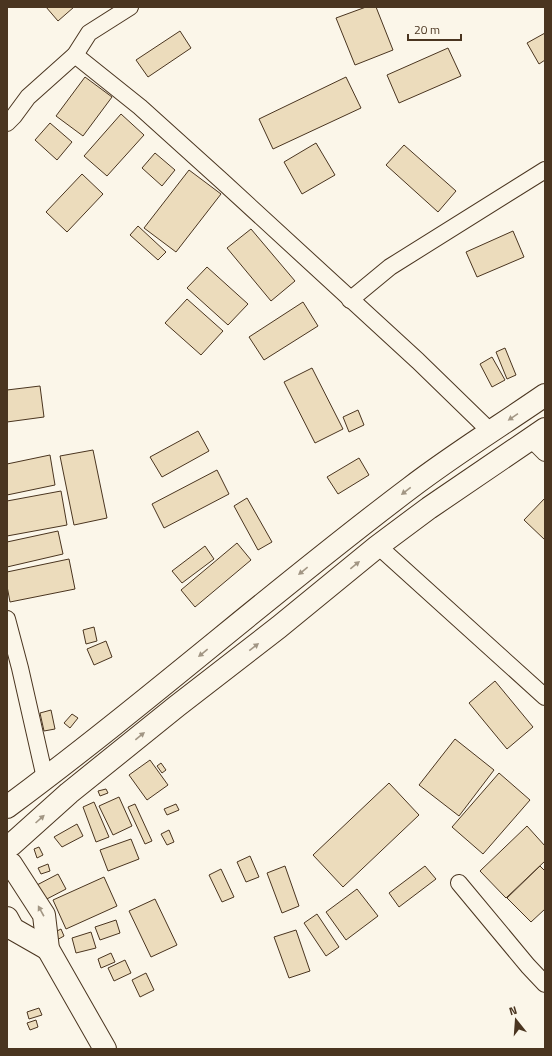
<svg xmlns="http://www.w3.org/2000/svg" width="552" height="1056" viewBox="0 0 552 1056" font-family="'Titillium Web',sans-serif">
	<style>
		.building { fill: #ecdcbc; stroke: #4a3520 }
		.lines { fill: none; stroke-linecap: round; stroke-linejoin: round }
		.street-casing { stroke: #4a3520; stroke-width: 18 }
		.secondary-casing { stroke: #4a3520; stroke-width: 24 }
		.street { stroke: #fbf6e9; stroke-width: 16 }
		.secondary { stroke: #fbf6e9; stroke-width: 22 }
		.oneway { fill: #a29684 }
	</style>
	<rect width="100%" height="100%" fill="#fbf6e9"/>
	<g class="building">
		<path d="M46,7H74L58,21Z"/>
		<path d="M366,7H376L393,50L355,65L336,18Z"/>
		<path d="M180,31L191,48L148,77L136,60Z"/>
		<path d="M545,33V60L539,64L527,43Z"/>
		<path d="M448,48L461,76L399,103L387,75Z"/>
		<path d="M85,77L112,97L83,136L56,116Z"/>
		<path d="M346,77L361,108L273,149L259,119Z"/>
		<path d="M121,114L144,135L107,176L84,156Z"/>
		<path d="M50,123L72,142L57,160L35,140Z"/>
		<path d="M316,143L335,175L302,194L284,162Z"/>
		<path d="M404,145L456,191L438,212L386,165Z"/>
		<path d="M155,153L175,170L162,186L142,168Z"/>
		<path d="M189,170L221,194L176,252L144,228Z"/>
		<path d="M82,174L103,194L67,232L46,212Z"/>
		<path d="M138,226L166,252L158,260L130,235Z"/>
		<path d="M251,229L295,281L271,301L227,248Z"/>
		<path d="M513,231L524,257L477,277L466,252Z"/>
		<path d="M207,267L248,304L228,325L187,288Z"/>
		<path d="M187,299L223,331L201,355L165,323Z"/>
		<path d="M303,302L318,326L264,360L249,337Z"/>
		<path d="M505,348L516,375L507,379L496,352Z"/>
		<path d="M492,357L505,380L492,387L480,364Z"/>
		<path d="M312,368L343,429L315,443L284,382Z"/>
		<path d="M40,386L44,417L7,422V390Z"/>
		<path d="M358,410L364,425L349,432L343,417Z"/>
		<path d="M198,431L209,451L162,477L150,457Z"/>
		<path d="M93,450L107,518L74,525L60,456Z"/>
		<path d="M50,455L55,485L7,495V464Z"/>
		<path d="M359,458L369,475L338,494L327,477Z"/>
		<path d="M217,470L229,494L164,528L152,504Z"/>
		<path d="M61,491L67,525L7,536V501Z"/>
		<path d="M247,498L272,542L258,550L234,506Z"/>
		<path d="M545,498V540L524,520Z"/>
		<path d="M58,531L63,554L7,567V542Z"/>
		<path d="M237,543L251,560L195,607L181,590Z"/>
		<path d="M205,546L214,559L182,583L172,571Z"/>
		<path d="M69,559L75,589L10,602L7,586V572Z"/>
		<path d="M94,627L97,641L86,644L83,630Z"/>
		<path d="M106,641L112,657L94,665L87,649Z"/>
		<path d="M495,681L533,727L507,749L469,703Z"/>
		<path d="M51,710L55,729L44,731L40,713Z"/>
		<path d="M72,714L78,718L70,728L64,723Z"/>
		<path d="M455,739L494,770L459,816L419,785Z"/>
		<path d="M150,760L168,785L147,800L129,775Z"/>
		<path d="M161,763L166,770L162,773L157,766Z"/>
		<path d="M499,773L530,800L483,854L452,827Z"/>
		<path d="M389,783L419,815L343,887L313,855Z"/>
		<path d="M106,789L108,793L100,796L98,791Z"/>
		<path d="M119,797L132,826L113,835L99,806Z"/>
		<path d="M94,802L109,837L96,842L83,807Z"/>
		<path d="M135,804L152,841L145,844L128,807Z"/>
		<path d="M176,804L179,810L167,815L164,809Z"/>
		<path d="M77,824L83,836L62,847L54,837Z"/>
		<path d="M527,826L545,846V861L506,898L480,871Z"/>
		<path d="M169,830L174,842L167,845L161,834Z"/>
		<path d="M131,839L139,859L108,871L100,850Z"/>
		<path d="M39,847L43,855L37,858L34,849Z"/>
		<path d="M250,856L259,877L246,882L237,862Z"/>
		<path d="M48,864L50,871L41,874L38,868Z"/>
		<path d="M285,866L299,906L282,913L267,873Z"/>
		<path d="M425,866L436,879L399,907L389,893Z"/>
		<path d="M540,866L545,871V909L531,922L507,898Z"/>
		<path d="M221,869L234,897L222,902L209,875Z"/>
		<path d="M58,874L66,889L43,901L35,886Z"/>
		<path d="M104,877L117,906L66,929L53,900Z"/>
		<path d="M357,889L378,916L346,940L326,912Z"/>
		<path d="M155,899L177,945L151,957L129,911Z"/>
		<path d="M317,914L339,947L326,956L304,923Z"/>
		<path d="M116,920L120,933L100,940L95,927Z"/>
		<path d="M61,929L64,936L55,941L51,934Z"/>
		<path d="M296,930L310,971L289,978L274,937Z"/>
		<path d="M91,932L96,948L76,953L72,938Z"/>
		<path d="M111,953L115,962L101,968L98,959Z"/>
		<path d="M125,960L131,973L114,981L108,968Z"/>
		<path d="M146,973L154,990L140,997L132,980Z"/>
		<path d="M39,1008L42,1015L29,1019L27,1012Z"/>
		<path d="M36,1020L38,1027L30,1030L27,1023Z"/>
	</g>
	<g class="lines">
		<defs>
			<g id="street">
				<path d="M75,55L140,107L222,181L418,361L491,432"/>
				<path d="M7,123L14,116L28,97L75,55L89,33L130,7"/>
				<path d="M350,300L390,267L545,170"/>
				<path d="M530,438L545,453"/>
				<path d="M378,546L545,697"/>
				<path d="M7,619L20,668L45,778"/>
				<path d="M459,883L528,966L545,984"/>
			</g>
			<g id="secondary">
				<path d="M7,807C145,705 273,591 410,488C453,455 500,426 545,395"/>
				<path d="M11,845L69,793L177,706L279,627L378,546L429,508L545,429"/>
				<path d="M11,864L44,915L48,949L105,1049"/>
				<path d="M7,918L13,929L48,949"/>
			</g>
		</defs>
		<use href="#street" class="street-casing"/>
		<use href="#secondary" class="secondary-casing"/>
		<use href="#street" class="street"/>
		<use href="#secondary" class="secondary"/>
	</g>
	<defs><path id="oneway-solid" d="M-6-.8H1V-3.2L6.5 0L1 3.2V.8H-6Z"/></defs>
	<g class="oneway">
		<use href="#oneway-solid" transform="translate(513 417) rotate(146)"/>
		<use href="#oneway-solid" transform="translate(406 491) rotate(142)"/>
		<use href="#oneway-solid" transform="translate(355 565) rotate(-39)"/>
		<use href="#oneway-solid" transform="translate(303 571) rotate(141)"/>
		<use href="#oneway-solid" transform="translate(254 647) rotate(-38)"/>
		<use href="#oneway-solid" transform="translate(203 653) rotate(141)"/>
		<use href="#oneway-solid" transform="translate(140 736) rotate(-39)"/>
		<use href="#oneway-solid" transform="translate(40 819) rotate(-42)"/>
		<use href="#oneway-solid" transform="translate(41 911) rotate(-119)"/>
	</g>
	<rect width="552" height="1056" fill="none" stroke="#4a3520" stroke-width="16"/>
	<g transform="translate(516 1020) rotate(343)" stroke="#fbf6e9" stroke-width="3" paint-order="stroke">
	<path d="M0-3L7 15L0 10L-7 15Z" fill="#4a3520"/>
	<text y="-6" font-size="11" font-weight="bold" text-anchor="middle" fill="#4a3520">N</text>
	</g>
	<path d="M408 34v6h53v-6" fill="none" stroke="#4a3520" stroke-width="2"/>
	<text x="414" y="34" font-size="12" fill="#4a3520" stroke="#fbf6e9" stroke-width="3" paint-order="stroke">20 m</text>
</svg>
